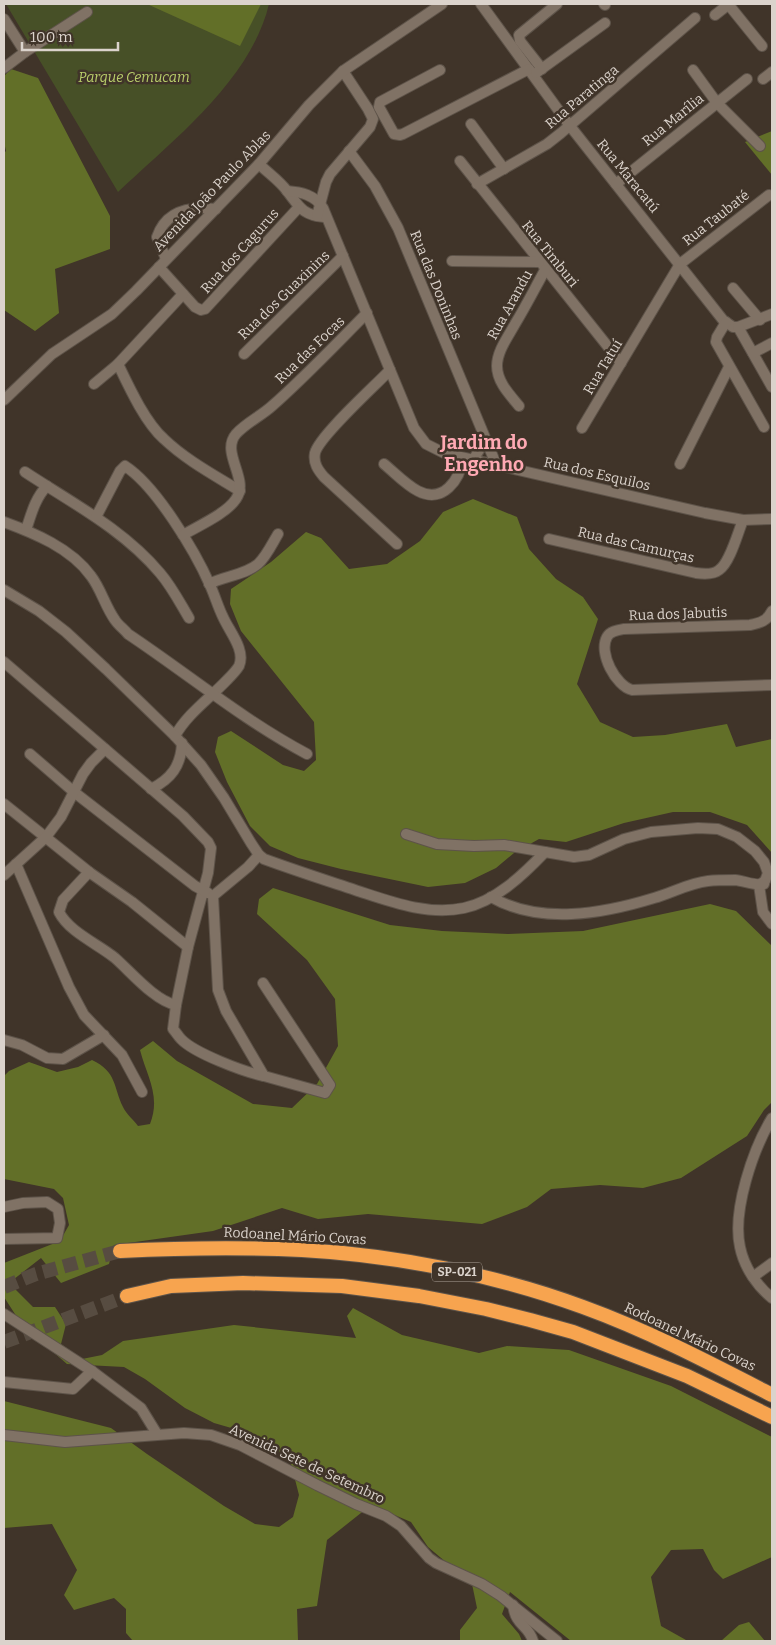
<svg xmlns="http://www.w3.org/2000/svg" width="776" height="1645" viewBox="0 0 776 1645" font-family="Bitter,serif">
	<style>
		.green { fill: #475027 }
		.forest { fill: #626f28 }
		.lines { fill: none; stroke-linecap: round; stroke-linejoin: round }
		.highway-tunnel { stroke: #574c41; stroke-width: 14; stroke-dasharray: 14 7; stroke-linecap: butt }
		.minor-casing { stroke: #5d5349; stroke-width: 12 }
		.highway-casing { stroke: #5d5349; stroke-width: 16 }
		.minor { stroke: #807265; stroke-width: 10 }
		.highway { stroke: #f7a44f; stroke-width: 14 }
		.labels { text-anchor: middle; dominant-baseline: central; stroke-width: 5; stroke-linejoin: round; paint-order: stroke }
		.shield { fill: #403429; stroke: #aca39b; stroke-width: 1 }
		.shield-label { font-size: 12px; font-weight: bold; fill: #dbd3cc }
		.park-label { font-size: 14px; font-style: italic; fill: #b8cd6a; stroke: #403429 }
		.street-label { font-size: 14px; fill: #dbd3cc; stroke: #403429 }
		.district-label { font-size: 19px; font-weight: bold; fill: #fea9b3; stroke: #403429 }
	</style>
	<rect width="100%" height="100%" fill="#403429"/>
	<path class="green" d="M6,4H269C251,80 173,140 118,192Z"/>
	<g class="forest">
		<path d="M147,4H261L240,46Z"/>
		<path d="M11,69L38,78L110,216V249L55,269L59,313L35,331L4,310V153L6,151L4,142V76Z"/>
		<path d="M772,131V175L745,142Z"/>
		<path d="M473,499L517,517L529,549L556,579L583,597L598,619L577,684L600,722L633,737L665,735L727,724L736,747L772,739V853L747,825L710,812H673L624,823L566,842L539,839L514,853L496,868L465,883L428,887L341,869L298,858L270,846L250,826L227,782L215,752L218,737L231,731L283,765L304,771L316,760L314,722L241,631L230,604L231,589L271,562L306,532L321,538L349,569L387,564L420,541L443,512Z"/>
		<path d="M273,888L390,925L442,931L508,934L583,931L710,904L736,911L772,946V1102L764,1110L747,1136L681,1178L643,1188L600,1185L551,1189L527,1207L482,1224L368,1214L318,1219L282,1208L213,1231L114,1245L109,1264L61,1283L41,1258L9,1283L33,1307H55L66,1324L61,1344L82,1359L102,1355L123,1341L234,1325L356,1338L347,1316L353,1308L402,1335L479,1353L507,1346L569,1350L671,1386L772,1437V1557L723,1579L714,1570L703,1549L671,1550L651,1577L661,1626L686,1640L697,1641H571L510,1592L502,1614L519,1634L522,1641H460V1630L477,1608L472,1584L428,1547L411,1522L371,1505L327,1540L317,1606L297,1609L298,1641H159L158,1640L133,1641L126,1633V1609L114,1598L74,1610L64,1595L77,1570L52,1524L4,1528V1401L111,1428L147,1454L224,1506L255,1524L279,1527L293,1517L299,1495L290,1460L252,1434L214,1423L185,1408L145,1379L124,1367L67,1364L22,1325L4,1297V1263L60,1241L69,1225L63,1198L54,1189L4,1179V1076L9,1071L29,1062L57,1072L78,1067L92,1060C117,1072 113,1086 123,1107C126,1114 134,1120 138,1126L150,1124C161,1096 147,1077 140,1050L153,1041L177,1061L253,1104L292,1108L317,1084L338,1046L335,999L307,960L257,914L259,899Z"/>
		<path d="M749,1622L765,1641H721L739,1625Z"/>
	</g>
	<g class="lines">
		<g class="highway-tunnel">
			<path d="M4,1287L36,1274L120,1251"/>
			<path d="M4,1342L127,1296"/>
		</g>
		<defs>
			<g id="minor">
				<path d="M481,4L570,126L723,320L733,327H738L772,314"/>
				<path d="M604,4L605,5"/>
				<path d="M728,4L762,46"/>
				<path d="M715,15L729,4"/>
				<path d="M4,19L25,52L87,12"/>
				<path d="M4,68L25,52"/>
				<path d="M542,69L520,41L519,35L557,4"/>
				<path d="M440,70L380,102L379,107L394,134L400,135L403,134L529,69"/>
				<path d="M693,70L717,103L760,146"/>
				<path d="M536,73L605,23"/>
				<path d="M763,79L772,72"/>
				<path d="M471,124L504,169"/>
				<path d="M349,151L375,186L398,228L496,464"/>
				<path d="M460,161L621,363"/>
				<path d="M259,164C268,173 280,181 287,191C299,206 302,215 324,217"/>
				<path d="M477,184L547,144L561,133L695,18"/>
				<path d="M616,184L747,79"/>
				<path d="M287,191C301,192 315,195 323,208L414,428L426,444L444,453L705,513L743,520L772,519"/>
				<path d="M317,216L326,182L330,174L370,127L373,119L368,109L343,71"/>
				<path d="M166,259L157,237C166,210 191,206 216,209"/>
				<path d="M452,261L539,262"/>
				<path d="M159,267L195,307L201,310L205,309L299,207"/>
				<path d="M733,288L760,320"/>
				<path d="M726,322L717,337L716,342L764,427"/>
				<path d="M738,327L772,387"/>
				<path d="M753,353L772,343"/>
				<path d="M244,354L343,256"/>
				<path d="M118,364C129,387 145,422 164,439C186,460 214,475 240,491"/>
				<path d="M390,370C376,385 319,436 315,453C313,463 318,470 324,477L397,544"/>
				<path d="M94,384L118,364L183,294"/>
				<path d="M4,400L52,354L112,314L136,291L259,164L309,105L343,71L442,4"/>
				<path d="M519,406C510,395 497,382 497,366C497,351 508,337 515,324C526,306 535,288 545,270"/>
				<path d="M582,428L680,264L769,195"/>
				<path d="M473,460L481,447L483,437"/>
				<path d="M384,464C395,473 406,485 418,491C443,504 460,480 463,458"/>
				<path d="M680,464L729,367"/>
				<path d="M25,472C72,503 123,529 160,573C172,587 180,603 189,618"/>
				<path d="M96,517L120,471L125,466C156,486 195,551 210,585C215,596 218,607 223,617C229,631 246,650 239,666C236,671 231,676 227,680C210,698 187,714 175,736"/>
				<path d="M4,522C34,533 71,548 91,576C101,589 105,606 115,620C118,625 124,629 128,634C188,674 243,720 307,754"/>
				<path d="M26,530C31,515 35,498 47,486"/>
				<path d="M183,535C198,526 226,514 236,499C250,479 220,453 236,434C246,423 261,416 272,406C305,377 336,344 367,313"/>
				<path d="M549,539L696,573C703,574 713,575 719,570C730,563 738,532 743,520"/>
				<path d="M209,584C224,576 245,575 258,564C266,557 272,544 278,534"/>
				<path d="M4,590L39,611L66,632L106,669L175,736L201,765L224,798L251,843L259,855L264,859C294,870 325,880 355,890C389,901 427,916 464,908C496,901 523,875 545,852"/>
				<path d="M772,611C767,621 760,623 750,625L624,629C618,630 610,631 607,637C598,653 616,686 632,690L772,685"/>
				<path d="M4,662L183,816L208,842L211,848L208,873L188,947L176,1005L173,1029C176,1032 178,1036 181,1039C194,1053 244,1072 264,1076"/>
				<path d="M30,754L74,792L195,886L208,893"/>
				<path d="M151,789C171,779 181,766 182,743"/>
				<path d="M4,804L89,872L132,902L188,947"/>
				<path d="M406,834L437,844L474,846L504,845L574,857L589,855L624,839L651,832L698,828L718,829L737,837L755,851L764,862L768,873L765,881L759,885"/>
				<path d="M259,855L248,867L213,896L218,990L226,1011L264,1076L325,1093L330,1085L263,983"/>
				<path d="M16,864L69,987L84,1015L122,1055L142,1092"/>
				<path d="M89,872L63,900L59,912C69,932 98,944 115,958C131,972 155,1001 176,1005"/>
				<path d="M4,875L46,837L61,817L83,774L91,763L105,749"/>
				<path d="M759,885L763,912L772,924"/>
				<path d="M491,897C540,925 602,914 654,898C672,893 689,883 708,881C716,880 726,880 735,880C745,881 755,886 764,884"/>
				<path d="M4,1040L22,1045L47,1058L63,1059L104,1035"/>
				<path d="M772,1118C753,1149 732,1211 740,1247C744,1267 757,1286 772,1298"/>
				<path d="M4,1207L23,1203L47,1202L58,1209L60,1223L57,1238L4,1239"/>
				<path d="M753,1277L772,1263"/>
				<path d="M4,1314L92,1371"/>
				<path d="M4,1382L73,1389L92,1371L141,1408L157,1434"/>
				<path d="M4,1435L65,1442L184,1433L211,1435L240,1445L317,1485L356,1504L386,1516L401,1526L429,1558L436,1563L482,1584L501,1596L557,1641"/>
				<path d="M513,1605C516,1627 528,1624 533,1641"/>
			</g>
			<g id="highway">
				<path d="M120,1251C180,1248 241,1247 302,1250C394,1255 497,1275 583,1307C649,1331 710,1363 772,1395"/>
				<path d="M127,1296L171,1286L243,1283L342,1286L419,1296L486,1309L530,1320L573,1332L687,1376L772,1417"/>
			</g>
		</defs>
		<use href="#minor" class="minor-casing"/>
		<use href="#highway" class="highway-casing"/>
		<use href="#minor" class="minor"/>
		<use href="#highway" class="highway"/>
	</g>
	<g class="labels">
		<rect class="shield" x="432" y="1262.5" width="50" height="19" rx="4"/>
		<g class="shield-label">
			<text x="457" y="1272">SP-021</text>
		</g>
		<g class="park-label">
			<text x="134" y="77">Parque Cemucam</text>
		</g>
		<g class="street-label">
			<text transform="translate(582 97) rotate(-40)">Rua Paratinga</text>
			<text transform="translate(673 120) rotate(-39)">Rua Marília</text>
			<text transform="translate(628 176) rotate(51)">Rua Maracatú</text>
			<text transform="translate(212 191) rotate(-46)">Avenida João Paulo Ablas</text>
			<text transform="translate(716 218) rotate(-38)">Rua Taubaté</text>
			<text transform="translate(240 251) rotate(-48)">Rua dos Cagurus</text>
			<text transform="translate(550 254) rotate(51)">Rua Timburi</text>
			<text transform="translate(436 285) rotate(68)">Rua das Doninhas</text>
			<text transform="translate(284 295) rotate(-44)">Rua dos Guaxinins</text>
			<text transform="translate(510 305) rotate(-61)">Rua Arandu</text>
			<text transform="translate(310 350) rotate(-44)">Rua das Focas</text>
			<text transform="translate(603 367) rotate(-59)">Rua Tatuí</text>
			<text transform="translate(597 474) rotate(13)">Rua dos Esquilos</text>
			<text transform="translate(636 545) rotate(13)">Rua das Camurças</text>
			<text transform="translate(678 614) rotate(-2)">Rua dos Jabutis</text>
			<text transform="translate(295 1236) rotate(3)">Rodoanel Mário Covas</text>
			<text transform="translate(690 1337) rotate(25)">Rodoanel Mário Covas</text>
			<text transform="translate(307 1464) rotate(25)">Avenida Sete de Setembro</text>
		</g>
		<g class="district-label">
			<text x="484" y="442">Jardim do<tspan x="484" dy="22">Engenho</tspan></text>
		</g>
	</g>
	<rect width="776" height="1645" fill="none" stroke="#dbd3cc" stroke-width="10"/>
	<path d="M22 42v8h96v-8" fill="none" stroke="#dbd3cc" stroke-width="2.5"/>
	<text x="30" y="42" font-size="15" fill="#dbd3cc" stroke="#403429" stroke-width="4" paint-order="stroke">100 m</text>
</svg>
